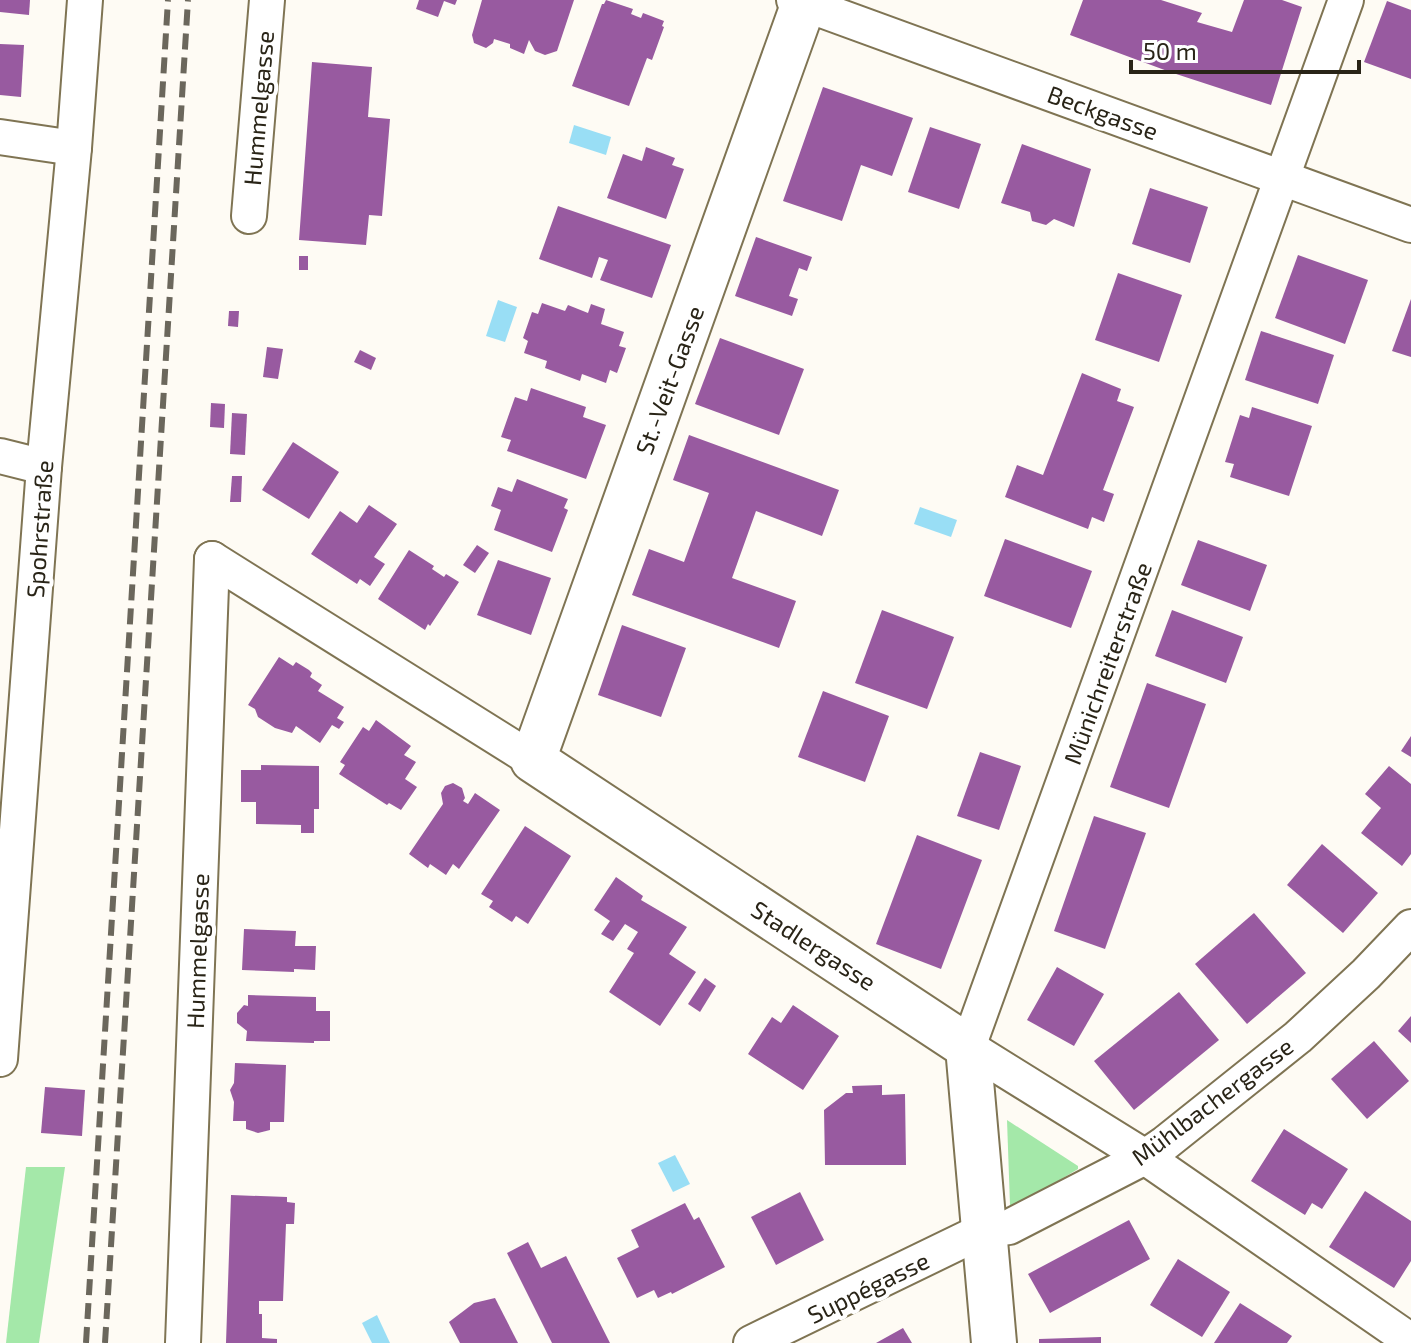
<svg xmlns="http://www.w3.org/2000/svg" width="1411" height="1343" viewBox="0 0 1411 1343" font-family="'Exo 2',sans-serif">
	<style>
		.green { fill: #a4e8a9 }
		.water { fill: #99def5 }
		.building { fill: #985aa0 }
		.lines { fill: none; stroke-linecap: round; stroke-linejoin: round }
		.minor-casing { stroke: #7f7453; stroke-width: 38 }
		.tertiary-casing { stroke: #7f7453; stroke-width: 48 }
		.minor { stroke: #fff; stroke-width: 34 }
		.tertiary { stroke: #fff; stroke-width: 44 }
		.rail { stroke: #6b675c; stroke-width: 6; stroke-dasharray: 16 8; stroke-linecap: butt }
		.labels { text-anchor: middle; dominant-baseline: central; stroke-width: 8; stroke-linejoin: round; paint-order: stroke }
		.street-label { font-size: 24px; fill: #292417; stroke: #fff }
	</style>
	<rect width="100%" height="100%" fill="#fefbf4"/>
	<g class="green">
		<path d="M1007,1120L1078,1166V1169L1015,1207L1010,1205Z"/>
		<path d="M26,1167H65L39,1343H6Z"/>
	</g>
	<g class="water">
		<path d="M574,125L611,137L606,155L569,143Z"/>
		<path d="M498,300L517,307L505,342L486,336Z"/>
		<path d="M920,507L957,520L951,537L914,524Z"/>
		<path d="M675,1155L690,1184L673,1192L658,1163Z"/>
		<path d="M377,1315L390,1343H372L362,1323Z"/>
	</g>
	<g class="building">
		<path d="M0,0H30L29,15L0,12Z"/>
		<path d="M419,0H457L455,5L444,1L438,17L416,9Z"/>
		<path d="M482,0H574L557,51L545,55L535,51L529,40L524,54L510,48V44L494,39L493,43L486,48L474,43L472,35Z"/>
		<path d="M606,0L633,9L631,14L641,18L643,13L664,21L662,26L664,27L652,60L647,58L629,106L572,86L602,4H604Z"/>
		<path d="M1083,0H1161L1202,13L1197,22L1232,32L1244,0H1282L1302,7L1271,105L1170,72L1070,35Z"/>
		<path d="M1387,1L1411,10V79L1364,62Z"/>
		<path d="M0,44L24,45L21,97L0,95Z"/>
		<path d="M312,62L372,67L368,117L390,119L382,216L369,215L366,245L299,240Z"/>
		<path d="M823,87L913,118L892,176L861,165L842,221L783,201Z"/>
		<path d="M930,127L981,144L959,209L908,192Z"/>
		<path d="M1022,144L1091,169L1074,227L1054,219L1046,225L1032,221L1030,212L1001,203Z"/>
		<path d="M646,147L675,158L672,165L684,169L666,219L607,198L623,154L642,161Z"/>
		<path d="M1150,188L1208,207L1190,263L1132,244Z"/>
		<path d="M558,206L671,245L652,298L600,280L608,260L599,257L592,278L539,259Z"/>
		<path d="M756,237L812,257L807,271L799,268L789,296L798,299L792,316L735,296Z"/>
		<path d="M1298,255L1368,280L1345,344L1275,318Z"/>
		<rect x="299" y="256" width="9" height="14"/>
		<path d="M1118,273L1182,295L1159,362L1095,340Z"/>
		<path d="M1411,299V357L1392,351Z"/>
		<path d="M542,303L565,311L568,305L588,313L591,304L605,309L601,324L624,332L619,346L626,348L617,373L610,370L606,383L582,374L580,381L545,368L547,361L524,353L528,341L523,338L532,312L538,314Z"/>
		<path d="M229,311H239L238,327L228,326Z"/>
		<path d="M1261,331L1334,355L1318,404L1245,380Z"/>
		<path d="M720,338L804,369L779,435L695,404Z"/>
		<path d="M267,347L283,349L278,379L263,377Z"/>
		<path d="M360,350L376,358L371,370L354,362Z"/>
		<path d="M1082,373L1121,389L1117,401L1134,407L1103,490L1114,494L1104,522L1092,517L1088,529L1005,497L1017,465L1043,475Z"/>
		<path d="M531,388L586,407L583,417L606,425L586,479L507,451L511,440L501,437L515,397L527,401Z"/>
		<path d="M211,403L225,404L224,428L210,427Z"/>
		<path d="M1252,407L1312,426L1289,496L1230,477L1234,464L1225,462L1240,415L1249,418Z"/>
		<path d="M232,413L247,414L245,455L230,454Z"/>
		<path d="M689,435L839,490L822,536L756,511L732,578L796,601L779,648L632,595L649,549L684,562L709,493L673,480Z"/>
		<path d="M293,442L339,472L309,519L262,490Z"/>
		<path d="M232,476H242L241,502H230Z"/>
		<path d="M517,479L568,499L564,508L568,510L552,552L494,530L501,510L491,506L498,487L512,492Z"/>
		<path d="M369,505L397,524L374,557L385,564L370,586L360,579L357,584L311,554L340,511L357,523Z"/>
		<path d="M1005,539L1092,571L1071,628L984,596Z"/>
		<path d="M1198,540L1267,565L1250,611L1181,585Z"/>
		<path d="M477,545L489,553L475,573L463,565Z"/>
		<path d="M409,550L434,566L432,569L444,577L446,574L459,582L430,626L428,624L425,630L378,599Z"/>
		<path d="M498,560L551,578L531,635L477,615Z"/>
		<path d="M882,610L954,637L927,709L855,683Z"/>
		<path d="M1172,610L1243,637L1226,683L1155,656Z"/>
		<path d="M622,625L686,648L661,717L598,695Z"/>
		<path d="M279,657L293,666L296,662L309,670L312,673L310,677L322,685L318,691L344,707L337,718L344,722L339,729L332,725L320,743L296,726L292,733L275,728L258,717L255,709L248,705Z"/>
		<path d="M1147,683L1206,704L1169,808L1110,787Z"/>
		<path d="M823,691L889,716L865,782L798,757Z"/>
		<path d="M376,720L411,746L404,755L416,762L405,779L417,787L401,810L389,803L387,805L339,774L345,765L340,762L363,727L369,731Z"/>
		<path d="M1411,736V757L1401,751Z"/>
		<path d="M980,752L1021,766L999,830L957,816Z"/>
		<path d="M261,765L319,766V809H314V833H301V825L256,824V802H241V770H261Z"/>
		<path d="M1389,766L1411,784V854L1402,866L1361,833L1381,808L1365,794Z"/>
		<path d="M453,783L462,788L465,798L463,801L468,804L475,793L500,810L459,869L453,864L446,875L430,864L428,868L409,854L443,804L441,793L445,786Z"/>
		<path d="M1094,816L1146,833L1105,949L1054,931Z"/>
		<path d="M525,826L571,856L528,924L516,916L512,922L489,907L493,901L481,894Z"/>
		<path d="M917,835L982,860L941,969L876,944Z"/>
		<path d="M1322,844L1378,893L1343,933L1287,885Z"/>
		<path d="M616,877L643,896L641,900L687,927L669,954L696,972L660,1026L609,992L634,953L627,949L638,932L625,924L613,941L601,934L610,921L594,910Z"/>
		<path d="M1254,913L1306,973L1247,1024L1195,964Z"/>
		<path d="M244,929L296,931L295,946H316L315,970L294,969V972L242,970Z"/>
		<path d="M1057,967L1104,994L1074,1046L1027,1020Z"/>
		<path d="M705,978L716,986L700,1012L688,1004Z"/>
		<path d="M1179,992L1219,1040L1134,1110L1094,1061Z"/>
		<path d="M248,995L316,997V1011H330V1041H314V1043L246,1041L247,1031L237,1023V1013L244,1005L248,1006Z"/>
		<path d="M793,1005L839,1036L803,1090L748,1054L772,1017L781,1023Z"/>
		<path d="M1411,1016V1043L1398,1031Z"/>
		<path d="M1374,1041L1409,1081L1367,1119L1331,1079Z"/>
		<path d="M235,1063L286,1065L284,1122H270V1130L258,1133L246,1129V1121H233L234,1102L230,1090L234,1083Z"/>
		<path d="M882,1085V1095L905,1094L906,1165H825L824,1110L846,1093H853L852,1086Z"/>
		<path d="M45,1087L85,1090L82,1136L41,1133Z"/>
		<path d="M1284,1129L1348,1169L1322,1209L1312,1203L1305,1215L1251,1181Z"/>
		<path d="M1365,1191L1411,1221V1261L1394,1288L1329,1247Z"/>
		<path d="M800,1192L824,1240L776,1265L751,1217Z"/>
		<path d="M231,1195L287,1197V1202L295,1203L294,1224H286L283,1301H259V1314H262V1338L277,1339V1343H226Z"/>
		<path d="M685,1203L694,1220L699,1217L725,1267L672,1294L671,1292L658,1298L654,1290L637,1298L617,1258L639,1247L631,1230Z"/>
		<path d="M1129,1220L1150,1259L1050,1313L1028,1274Z"/>
		<path d="M528,1242L541,1268L566,1256L610,1343H552L507,1253Z"/>
		<path d="M1178,1259L1230,1292L1202,1337L1150,1305Z"/>
		<path d="M495,1298L518,1343H460L449,1322L474,1303Z"/>
		<path d="M1240,1303L1292,1336L1287,1343H1214Z"/>
		<path d="M903,1328L912,1343H876Z"/>
		<path d="M1101,1337V1343H1039V1339Z"/>
	</g>
	<g class="lines">
		<defs>
			<g id="minor">
				<path d="M794,0L1411,225"/>
				<path d="M1346,0L968,1047L1145,1157L1411,1341"/>
				<path d="M0,137L74,148"/>
				<path d="M249,216L267,0"/>
				<path d="M0,456L44,467"/>
				<path d="M212,559L533,760"/>
				<path d="M0,1059L44,467L74,148L85,0"/>
				<path d="M183,1343L212,559"/>
				<path d="M751,1343L984,1230L1009,1227L1145,1157L1164,1144L1298,1037L1366,974L1411,927"/>
			</g>
			<path id="tertiary" d="M805,0L533,760L968,1047L994,1343"/>
		</defs>
		<use href="#minor" class="minor-casing"/>
		<use href="#tertiary" class="tertiary-casing"/>
		<use href="#minor" class="minor"/>
		<use href="#tertiary" class="tertiary"/>
		<g class="rail">
			<path d="M86,1343L168,0"/>
			<path d="M105,1343L188,0"/>
		</g>
	</g>
	<g class="labels">
		<g class="street-label">
			<text transform="translate(258 108) rotate(-85)">Hummelgasse</text>
			<text transform="translate(1103 112) rotate(20)">Beckgasse</text>
			<text transform="translate(669 380) rotate(-70)">St.-Veit-Gasse</text>
			<text transform="translate(39 529) rotate(-86)">Spohrstraße</text>
			<text transform="translate(1107 663) rotate(-70)">Münichreiterstraße</text>
			<text transform="translate(814 945) rotate(33)">Stadlergasse</text>
			<text transform="translate(197 951) rotate(-88)">Hummelgasse</text>
			<text transform="translate(1212 1101) rotate(-37)">Mühlbachergasse</text>
			<text transform="translate(868 1287) rotate(-26)">Suppégasse</text>
		</g>
	</g>
	<path d="M1131 60v12h228v-12" fill="none" stroke="#292417" stroke-width="4"/>
	<text x="1143" y="60" font-size="24" fill="#292417" stroke="#ffffff" stroke-width="6" paint-order="stroke">50 m</text>
</svg>
